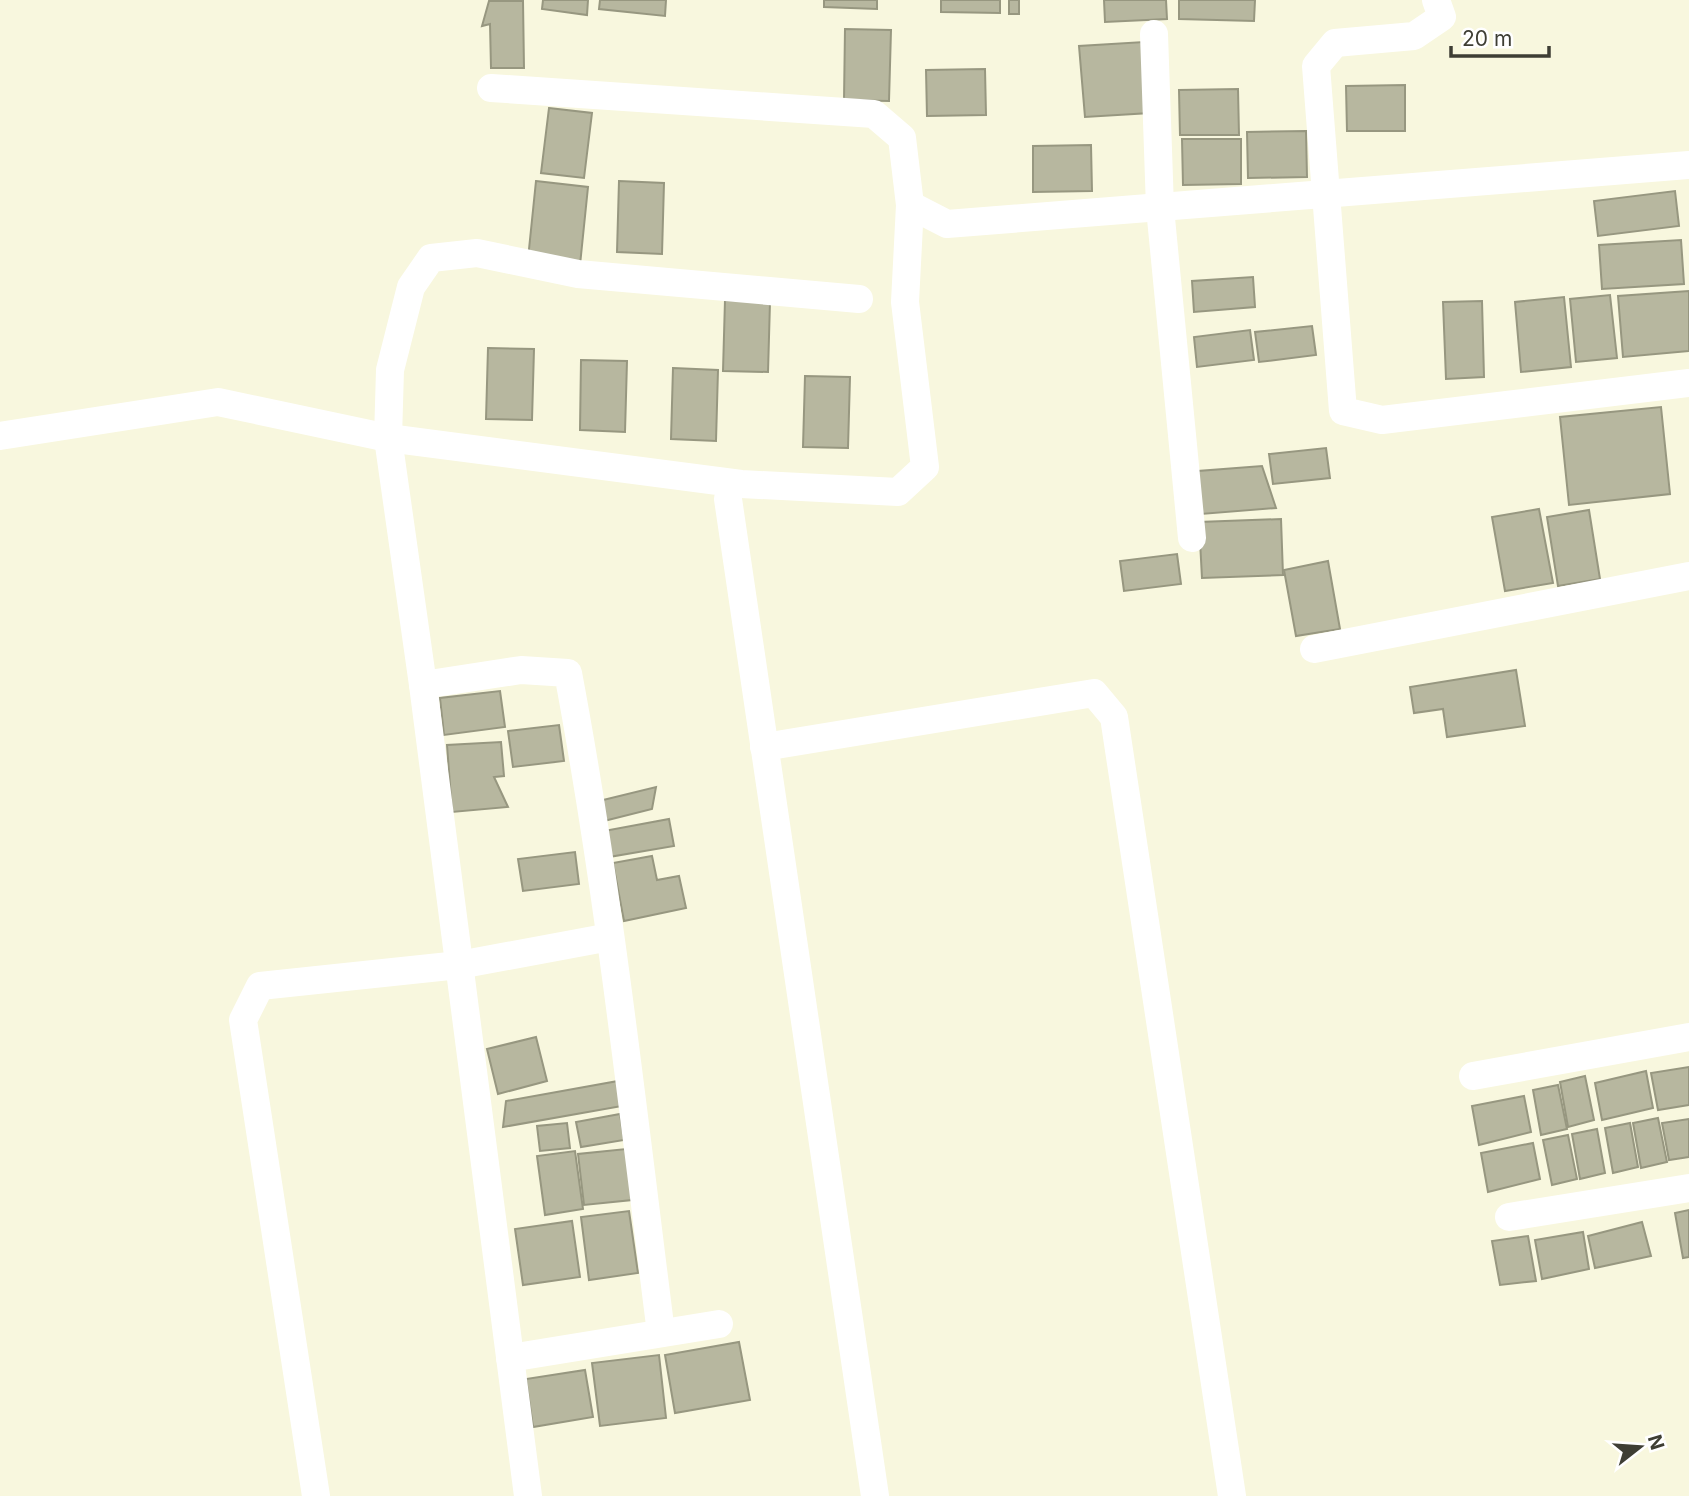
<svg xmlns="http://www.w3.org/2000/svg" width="1689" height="1496" viewBox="0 0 1689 1496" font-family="Inter,sans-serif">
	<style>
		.building { fill: #b7b79f; stroke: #979780; stroke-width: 2 }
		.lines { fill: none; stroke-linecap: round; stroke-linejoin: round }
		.minor { stroke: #fff; stroke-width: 28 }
	</style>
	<rect width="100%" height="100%" fill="#f8f7de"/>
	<g class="building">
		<path d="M543,0H588L587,15L542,9Z"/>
		<path d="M600,0H666L665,16L599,9Z"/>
		<path d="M824,0H877V9L824,7Z"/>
		<path d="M941,0H1000V13L941,12Z"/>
		<rect x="1009" y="0" width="10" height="14"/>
		<path d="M1104,0H1166L1167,19L1105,22Z"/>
		<path d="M1179,0H1255L1254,21L1179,19Z"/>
		<path d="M489,1H523L524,68H491L490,24L482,26Z"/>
		<path d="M845,29L891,30L889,101L844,100Z"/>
		<path d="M1144,42L1150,113L1085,117L1079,46Z"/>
		<path d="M985,69L986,115L927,116L926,70Z"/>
		<path d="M1405,85V131H1347L1346,86Z"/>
		<path d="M1238,89L1239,135H1180L1179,90Z"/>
		<path d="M549,108L592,113L584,178L541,173Z"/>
		<path d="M1306,131L1307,177L1248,178L1247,132Z"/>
		<path d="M1182,139H1241V184L1183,185Z"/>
		<path d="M1091,145L1092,191L1033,192V146Z"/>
		<path d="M536,181L588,187L580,265L528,259Z"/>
		<path d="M619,181L664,183L662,254L617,252Z"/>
		<path d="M1675,191L1679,226L1598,236L1594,201Z"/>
		<path d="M1681,240L1684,284L1602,289L1599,245Z"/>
		<path d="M1253,277L1255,307L1194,312L1192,281Z"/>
		<path d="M1689,291V351L1623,357L1618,296Z"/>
		<path d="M1610,295L1617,358L1576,362L1570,299Z"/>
		<path d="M1564,297L1571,367L1521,372L1515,302Z"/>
		<path d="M725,300L770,302L768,372L723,371Z"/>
		<path d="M1482,301L1484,377L1446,379L1443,302Z"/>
		<path d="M1312,326L1316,355L1259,362L1255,332Z"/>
		<path d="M1250,330L1254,360L1197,367L1194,337Z"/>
		<path d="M488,348L534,349L532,420L486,419Z"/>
		<path d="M581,360L627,361L625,432L580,430Z"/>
		<path d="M673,368L718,370L716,441L671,439Z"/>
		<path d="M805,376L850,377L848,448L803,447Z"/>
		<path d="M1661,407L1670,494L1569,505L1560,417Z"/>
		<path d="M1326,448L1330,478L1273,484L1269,454Z"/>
		<path d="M1262,466L1276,508L1201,514L1198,471Z"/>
		<path d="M1539,509L1553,583L1505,591L1492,517Z"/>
		<path d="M1589,510L1600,579L1558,586L1547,517Z"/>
		<path d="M1281,519L1283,575L1202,578L1199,522Z"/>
		<path d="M1177,554L1181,584L1124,591L1120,561Z"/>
		<path d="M1328,561L1340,629L1296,636L1284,570Z"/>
		<path d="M1516,670L1525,726L1447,737L1443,709L1414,713L1410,687Z"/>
		<path d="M500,691L505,727L444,735L440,698Z"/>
		<path d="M559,725L564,761L513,767L508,731Z"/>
		<path d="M501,742L504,776L494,777L508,807L452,812L447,745Z"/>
		<path d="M656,787L652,809L604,821L599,801Z"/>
		<path d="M669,819L674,846L609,857L604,831Z"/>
		<path d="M575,852L579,884L523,891L518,859Z"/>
		<path d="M652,856L657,880L679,876L686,908L624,921L613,863Z"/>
		<path d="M536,1037L547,1081L498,1094L487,1049Z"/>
		<path d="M1689,1067V1105L1658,1110L1651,1073Z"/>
		<path d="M1646,1071L1653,1108L1602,1120L1595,1083Z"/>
		<path d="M1585,1076L1594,1120L1568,1127L1560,1082Z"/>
		<path d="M618,1081L622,1106L503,1127L506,1101Z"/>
		<path d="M1558,1085L1567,1129L1541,1135L1533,1090Z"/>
		<path d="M1524,1096L1531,1132L1479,1145L1472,1106Z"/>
		<path d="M620,1114L624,1140L581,1147L576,1122Z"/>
		<path d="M1658,1118L1667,1162L1641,1168L1633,1123Z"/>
		<path d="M1689,1119V1157L1669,1160L1662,1123Z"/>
		<path d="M567,1123L570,1148L540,1151L537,1126Z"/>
		<path d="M1630,1123L1638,1167L1613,1173L1605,1128Z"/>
		<path d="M1597,1129L1605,1173L1580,1179L1572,1134Z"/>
		<path d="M1568,1135L1577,1179L1552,1185L1543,1140Z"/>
		<path d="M1533,1143L1540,1179L1488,1192L1481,1153Z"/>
		<path d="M626,1149L632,1200L584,1205L578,1154Z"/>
		<path d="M575,1151L583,1209L545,1215L537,1156Z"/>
		<path d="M1689,1210V1257L1683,1258L1675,1213Z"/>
		<path d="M629,1211L638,1273L589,1280L581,1217Z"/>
		<path d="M572,1221L580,1277L523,1285L515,1229Z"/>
		<path d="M1642,1222L1651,1256L1595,1268L1588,1236Z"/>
		<path d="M1583,1232L1589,1269L1542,1279L1535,1240Z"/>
		<path d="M1528,1236L1536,1281L1500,1285L1492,1241Z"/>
		<path d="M739,1342L750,1400L675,1413L665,1355Z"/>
		<path d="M659,1355L666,1418L600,1426L592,1363Z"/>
		<path d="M585,1370L593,1417L533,1427L526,1379Z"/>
	</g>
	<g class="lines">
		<g class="minor">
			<path d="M1436,0L1442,17L1414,36L1335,43L1316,66L1343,411L1382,420L1689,383"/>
			<path d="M1154,34L1160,208L1192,538"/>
			<path d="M491,88L874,114L902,138L910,205L947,224L1689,165"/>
			<path d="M0,436L218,402L388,438L741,484L898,492L925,467L905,302L910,205"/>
			<path d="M728,499L875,1496"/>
			<path d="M1314,649L1689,576"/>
			<path d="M423,685L521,670L568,673C609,891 633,1113 661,1333"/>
			<path d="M764,747L1094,693L1114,717L1232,1496"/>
			<path d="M1473,1076L1689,1037"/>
			<path d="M1509,1217L1689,1188"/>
			<path d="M510,1358L719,1324"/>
			<path d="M316,1496L243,1020L260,986L459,965L610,937"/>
			<path d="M528,1496L423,685L388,438L390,370L411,287L431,258L477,253L578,274L859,299"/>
		</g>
	</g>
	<g transform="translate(1640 1447) rotate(73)" stroke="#ffffff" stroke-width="5" paint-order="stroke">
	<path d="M0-5L12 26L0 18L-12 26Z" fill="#3e3e34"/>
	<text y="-10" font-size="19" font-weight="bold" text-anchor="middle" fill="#3e3e34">N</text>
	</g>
	<path d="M1451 46v10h98v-10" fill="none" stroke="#3e3e34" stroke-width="3.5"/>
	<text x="1462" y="46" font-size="21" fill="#3e3e34" stroke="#ffffff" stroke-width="5" paint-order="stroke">20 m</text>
</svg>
